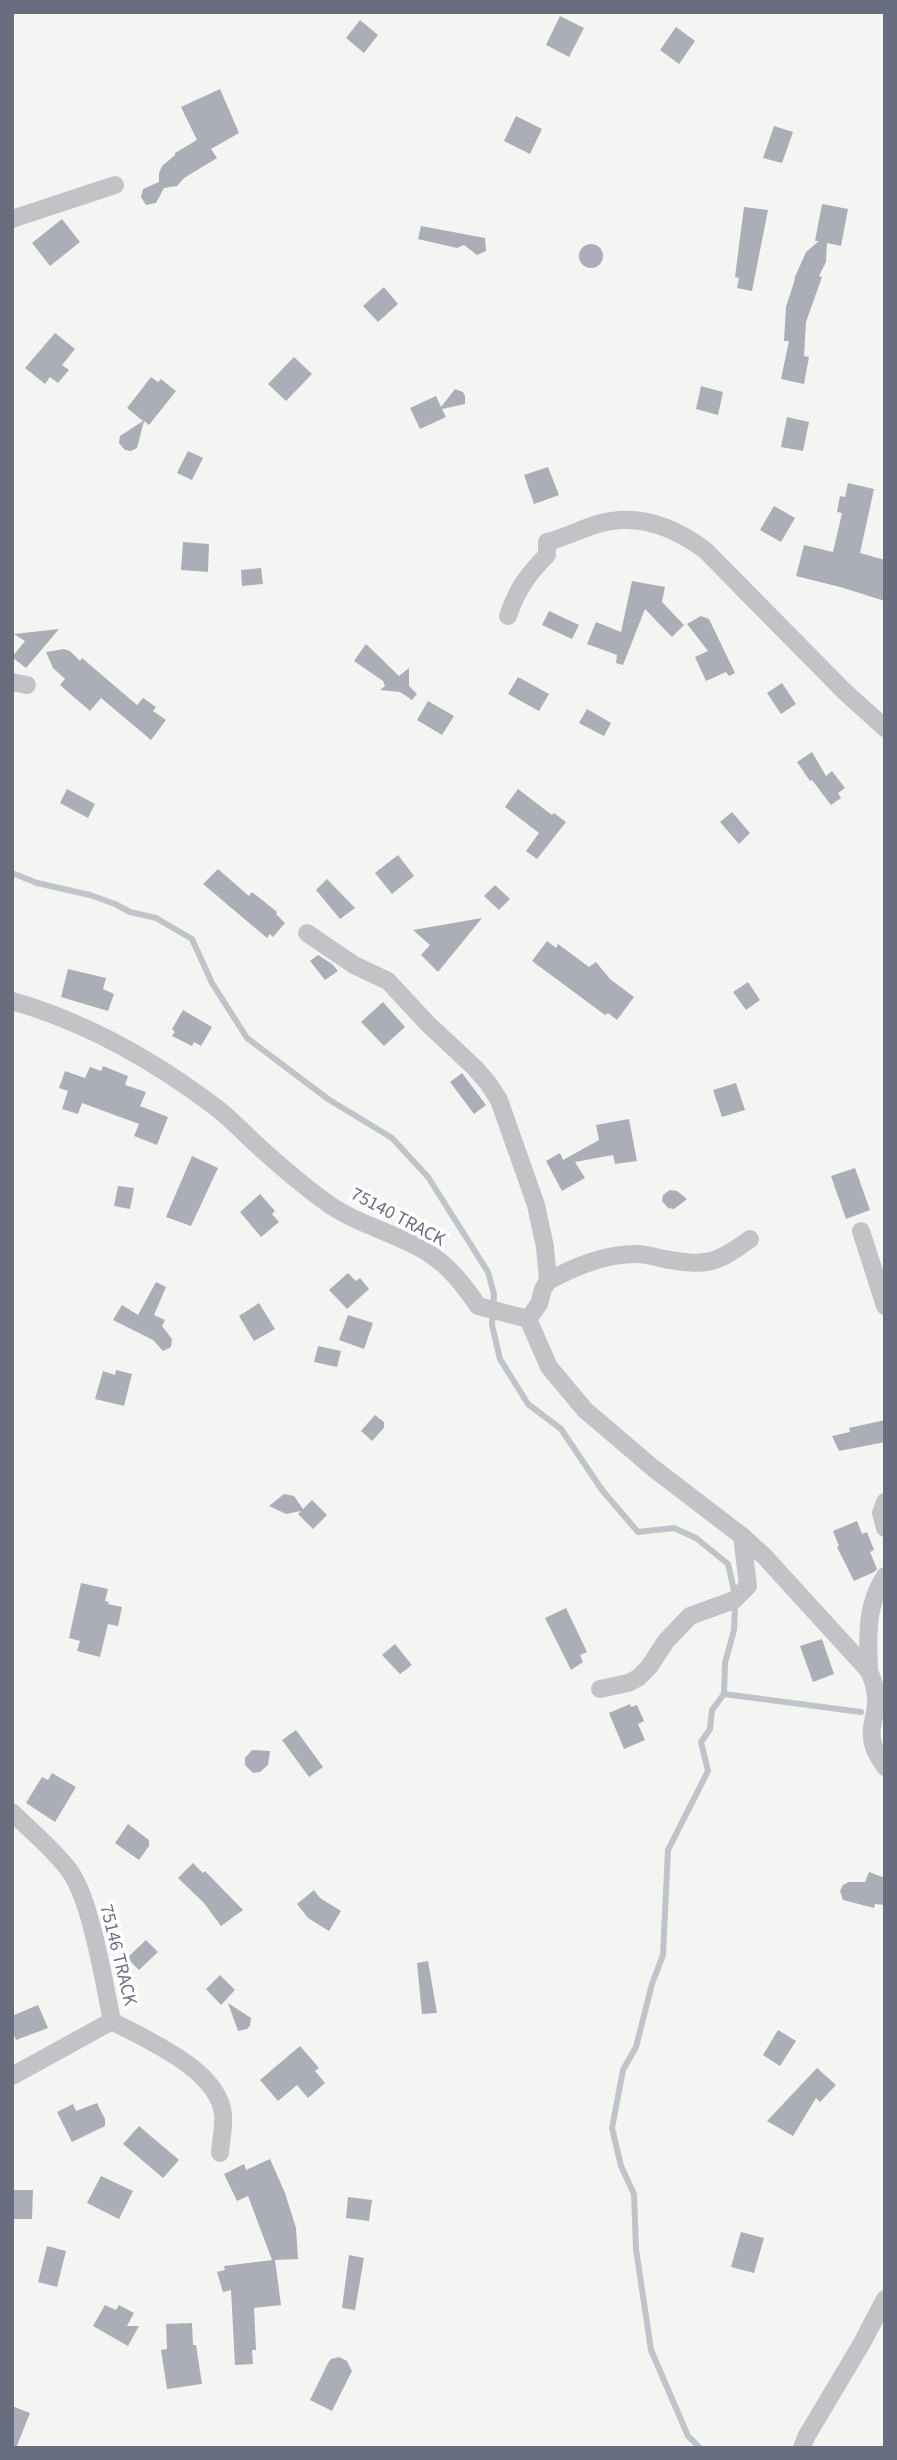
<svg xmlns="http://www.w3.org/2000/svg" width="897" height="2460" viewBox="0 0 897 2460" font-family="'Source Sans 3',sans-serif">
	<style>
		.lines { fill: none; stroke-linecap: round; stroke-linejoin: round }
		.stream { stroke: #bfc3ca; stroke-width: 6 }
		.building { fill: #abaeb6 }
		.street { stroke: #c2c3c7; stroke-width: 18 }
		.labels { text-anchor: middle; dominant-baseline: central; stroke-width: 7; stroke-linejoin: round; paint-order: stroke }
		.street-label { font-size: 19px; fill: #686d80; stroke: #fff }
	</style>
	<rect width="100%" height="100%" fill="#f4f5f2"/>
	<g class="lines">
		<g class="stream">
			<path d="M12,873L37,883L90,895L115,904L130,912L156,918L192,939L212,983L247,1038L328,1099L392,1138L428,1177L488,1272L494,1294L492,1325L500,1359L528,1404L561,1429L602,1490L638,1532L674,1528L696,1538L728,1564L734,1590"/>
			<path d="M724,1694L861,1712"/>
			<path d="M700,2448L688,2436L651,2350L636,2249L634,2194L621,2166L612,2128L623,2070L636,2047L652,1984L663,1955L668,1850L708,1771L701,1742L710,1729L712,1710L724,1694L725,1663L734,1630L735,1607"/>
		</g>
	</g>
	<g class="building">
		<path d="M560,16L584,28L569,57L546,45Z"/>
		<path d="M360,20L378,35L364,53L346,38Z"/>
		<path d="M676,27L695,41L679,64L660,50Z"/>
		<path d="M220,89L239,133L211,149L217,158L184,178L177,186L164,188L156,203L146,205L141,197L143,189L159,182V173L162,166L175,155V153L197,140L181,107Z"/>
		<path d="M516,116L542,129L530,154L504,141Z"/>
		<path d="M774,126L793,132L782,163L763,158Z"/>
		<path d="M822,204L848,209L841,246L827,243L826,262L819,276L822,277L806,322L804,356L809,357L804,384L781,379L789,341H784L786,307L795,279H794L806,252L819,241H815Z"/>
		<path d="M744,207L768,210L752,291L737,288L739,278L735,277Z"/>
		<path d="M62,219L80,242L50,266L32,243Z"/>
		<path d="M421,226L485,238L486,251L477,255L464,245L457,248L418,239Z"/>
		<circle cx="591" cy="256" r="12"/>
		<path d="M384,287L398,304L378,322L363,306Z"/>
		<path d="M55,333L75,349L62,365L69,370L58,383L50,377L45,384L25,368Z"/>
		<path d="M294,357L312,374L286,401L268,384Z"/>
		<path d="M151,377L158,382L161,379L176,391L149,425L144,421L137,448L131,451L125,450L119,443L120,436L143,421L127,408Z"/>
		<path d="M701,386L723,392L718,415L696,409Z"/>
		<path d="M455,389L463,392L465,396V404L442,409L446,417L420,429L410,408L436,396L441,407Z"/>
		<path d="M787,417L809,422L803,451L781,447Z"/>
		<path d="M188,451L203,458L192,480L177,473Z"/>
		<path d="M548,467L559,495L534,504L524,475Z"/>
		<path d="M848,483L874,489L860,553L885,560V601L840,587L796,576L804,545L833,552L842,513L837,512L840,496L845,497Z"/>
		<path d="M774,506L795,518L781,542L760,530Z"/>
		<path d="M183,542L209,544L208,572L181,570Z"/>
		<path d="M261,568L263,584L242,586L241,570Z"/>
		<path d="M632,581L665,587L662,602L684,625L672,637L645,609L623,665L616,663L617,655L587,644L596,622L621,632Z"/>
		<path d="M549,611L579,625L572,639L542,625Z"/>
		<path d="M701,616L709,619L735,673L729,676L726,672L706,681L695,657L708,651L687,624Z"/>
		<path d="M59,629L26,668L12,657L25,641L14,634Z"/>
		<path d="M366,644L399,676L409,668V686L417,694L412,700L400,692L380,690L385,686L383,681L354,661Z"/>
		<path d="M64,649L70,651L80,661L82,658L137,705L143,698L156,707L153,711L166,720L151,740L101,698L90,711L60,685L65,679L53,668L46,652Z"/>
		<path d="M518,677L549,694L539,711L508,694Z"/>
		<path d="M782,683L796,704L781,714L767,693Z"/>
		<path d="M428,701L454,716L442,735L417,720Z"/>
		<path d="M587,709L611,723L604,736L579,723Z"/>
		<path d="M812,752L826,776L832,771L845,788L838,793L841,798L831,805L812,780L810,781L797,762Z"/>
		<path d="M67,789L95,804L88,818L60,803Z"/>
		<path d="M518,789L552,815L554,813L566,822L537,859L526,851L539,833L505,807Z"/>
		<path d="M732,812L750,833L739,844L720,822Z"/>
		<path d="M398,855L414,876L392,894L375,873Z"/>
		<path d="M218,869L249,896L252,892L277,912L276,914L285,923L273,937L270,934L267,938L203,884Z"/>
		<path d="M327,879L355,908L340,919L316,890Z"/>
		<path d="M495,885L510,899L499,910L484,896Z"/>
		<path d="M482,918L438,972L421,955L430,945L413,930Z"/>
		<path d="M547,941L556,948L558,944L589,967L596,962L610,979L634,997L617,1020L608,1013L605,1015L532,961Z"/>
		<path d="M318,955L332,964L338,971L325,980L310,961Z"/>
		<path d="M68,969L106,978L103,989L114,994L108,1011L61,997Z"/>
		<path d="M748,982L760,1000L746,1010L733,992Z"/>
		<path d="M383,1002L405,1027L384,1046L361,1022Z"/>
		<path d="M183,1010L212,1027L201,1046L194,1042L192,1046L172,1036L175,1032L172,1029Z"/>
		<path d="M103,1066L128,1076L125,1085L146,1092L140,1106L168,1117L157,1145L134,1136L139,1124L82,1103L78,1114L62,1109L68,1091L59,1088L65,1071L85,1078L90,1067L101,1071Z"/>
		<path d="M462,1073L486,1105L474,1114L450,1082Z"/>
		<path d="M736,1083L745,1110L722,1117L713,1090Z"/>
		<path d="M629,1119L637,1161L615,1164L613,1155L575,1162L585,1178L562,1191L546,1161L560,1153L563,1160L599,1140L596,1125Z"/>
		<path d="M192,1156L218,1168L191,1226L166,1217Z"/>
		<path d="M855,1168L870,1210L846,1219L831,1176Z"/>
		<path d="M118,1186L134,1188L130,1209L114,1206Z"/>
		<path d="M670,1190L677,1191L687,1199L674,1209L668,1208L662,1201L663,1195Z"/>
		<path d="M260,1194L275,1211L272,1214L279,1222L261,1237L240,1212Z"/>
		<path d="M348,1273L356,1281L360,1278L369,1289L347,1309L329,1290Z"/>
		<path d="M156,1282L166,1287L154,1315L165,1320L162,1326L172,1339L171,1347L163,1351L153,1340L113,1320L122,1305L138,1315Z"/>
		<path d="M259,1303L275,1329L254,1341L239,1316Z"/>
		<path d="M348,1315L373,1323L364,1349L339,1340Z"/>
		<path d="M318,1346L341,1351L337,1367L314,1362Z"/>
		<path d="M116,1370L132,1374L124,1406L95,1399L103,1371L115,1375Z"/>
		<path d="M375,1415L384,1422V1428L372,1441L361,1431Z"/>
		<path d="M885,1420V1442L839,1451L832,1436L850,1432L849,1428Z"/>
		<path d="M284,1494L294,1496L303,1509L312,1500L327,1515L313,1529L298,1514L301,1511L286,1514L269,1506Z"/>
		<path d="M857,1521L862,1534L867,1532L874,1550L870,1552L877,1569L874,1572L854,1581L837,1547L839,1546L833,1531Z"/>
		<path d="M81,1583L108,1589L105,1601L109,1602L108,1604L122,1607L118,1626L108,1624L100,1657L77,1651L80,1641L69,1638Z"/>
		<path d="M566,1608L587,1652L580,1655L583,1662L571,1670L545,1618Z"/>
		<path d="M822,1639L834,1674L813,1682L800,1646Z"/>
		<path d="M395,1644L412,1665L400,1674L382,1655Z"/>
		<path d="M630,1704L631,1707L637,1705L644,1721L638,1724L645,1740L624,1749L609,1713Z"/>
		<path d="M296,1730L323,1767L309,1777L282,1740Z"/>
		<path d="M252,1750L270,1751L268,1765L260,1772L253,1773L245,1765V1758Z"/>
		<path d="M52,1773L76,1787L55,1822L26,1803L42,1777L48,1780Z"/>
		<path d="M128,1824L149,1840V1846L139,1860L115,1843Z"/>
		<path d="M193,1863L203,1873L205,1871L243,1910L221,1926L204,1903L178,1878Z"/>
		<path d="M869,1872L885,1878V1905L875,1904L874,1908L843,1900L840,1891L843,1885L849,1882H865Z"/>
		<path d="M314,1890L320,1898L341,1911L329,1931L308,1918L297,1904Z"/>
		<path d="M146,1940L158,1952L139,1970L127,1958Z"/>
		<path d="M428,1961L437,2013L422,2014L417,1963Z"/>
		<path d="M220,1975L235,1990L221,2005L206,1989Z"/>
		<path d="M228,2003L251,2018L250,2026L247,2029L238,2031Z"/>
		<path d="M38,2005L48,2028L16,2040L12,2030V2016Z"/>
		<path d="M778,2030L796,2041L780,2066L763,2055Z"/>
		<path d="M300,2046L319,2068L315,2071L325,2083L308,2098L297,2085L278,2101L260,2080Z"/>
		<path d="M817,2068L836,2085L820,2102L816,2098L793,2136L767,2121Z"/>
		<path d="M97,2103L105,2119V2126L72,2142L57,2112L73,2104L76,2111Z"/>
		<path d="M139,2126L179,2160L163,2178L123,2144Z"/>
		<path d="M270,2159L285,2193L296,2228L298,2259L275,2260L281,2305L254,2308L256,2350H252L253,2364L235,2365L231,2290L223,2292L217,2272L225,2270L224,2266L272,2260L248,2196L237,2201L224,2174L244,2164L246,2170Z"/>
		<path d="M101,2176L133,2191L119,2219L87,2203Z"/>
		<path d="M12,2190H33L32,2219H12Z"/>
		<path d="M348,2197L372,2200L369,2221L346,2218Z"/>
		<path d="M741,2232L764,2238L754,2273L731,2267Z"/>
		<path d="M47,2246L66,2251L57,2287L38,2282Z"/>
		<path d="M349,2255L364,2258L355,2310L342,2308Z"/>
		<path d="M105,2305L116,2310L119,2305L134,2313L127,2326H139L128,2346L93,2326Z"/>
		<path d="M192,2323L193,2345H196L202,2384L167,2389L161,2350L167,2349L166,2324Z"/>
		<path d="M339,2357L347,2361L352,2371L332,2411L310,2400L328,2363L331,2359Z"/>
		<path d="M12,2406L30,2413L16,2448H12Z"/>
	</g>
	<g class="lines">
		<g class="street">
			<path d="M12,219L115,185"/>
			<path d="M508,616C516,591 528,574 547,555V542C567,537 580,529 598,524C638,512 674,527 705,550L845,692L885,728"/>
			<path d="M12,682L27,685"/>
			<path d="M307,933L354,965L388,981L427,1023L475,1068L488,1083L499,1100L536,1205L545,1247L548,1281L543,1289L539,1304L528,1319"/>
			<path d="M12,1001C86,1022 153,1060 214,1106C229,1117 243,1132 257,1145C278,1164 300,1183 323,1200C354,1224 394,1232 427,1252C449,1266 464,1285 478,1306L528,1319"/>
			<path d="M861,1231L885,1306"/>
			<path d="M548,1281C576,1266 605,1254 637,1254C646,1254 655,1257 664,1259C706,1266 715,1265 750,1239"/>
			<path d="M528,1319L549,1367L585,1410L653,1468L742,1536L765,1557L869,1671C874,1682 877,1692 876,1704C875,1719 868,1731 874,1747C876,1754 881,1760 885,1767"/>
			<path d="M885,1502L881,1513L885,1528"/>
			<path d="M869,1671C868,1637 865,1607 885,1576"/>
			<path d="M600,1689L628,1683L638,1678L649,1667L666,1641L690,1616L734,1600L748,1586L742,1536"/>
			<path d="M12,1812C31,1831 53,1849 69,1870C91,1899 104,1983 112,2021L12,2076"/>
			<path d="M112,2021C146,2040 218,2069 223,2114C224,2126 221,2140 220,2153"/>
			<path d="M802,2448L806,2437L862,2343L885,2299"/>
		</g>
	</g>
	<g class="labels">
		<g class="street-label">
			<text transform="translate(398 1217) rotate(28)">75140 TRACK</text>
			<text transform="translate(118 1955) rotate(76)">75146 TRACK</text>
		</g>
	</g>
	<rect width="897" height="2460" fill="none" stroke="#686d80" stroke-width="28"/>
</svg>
